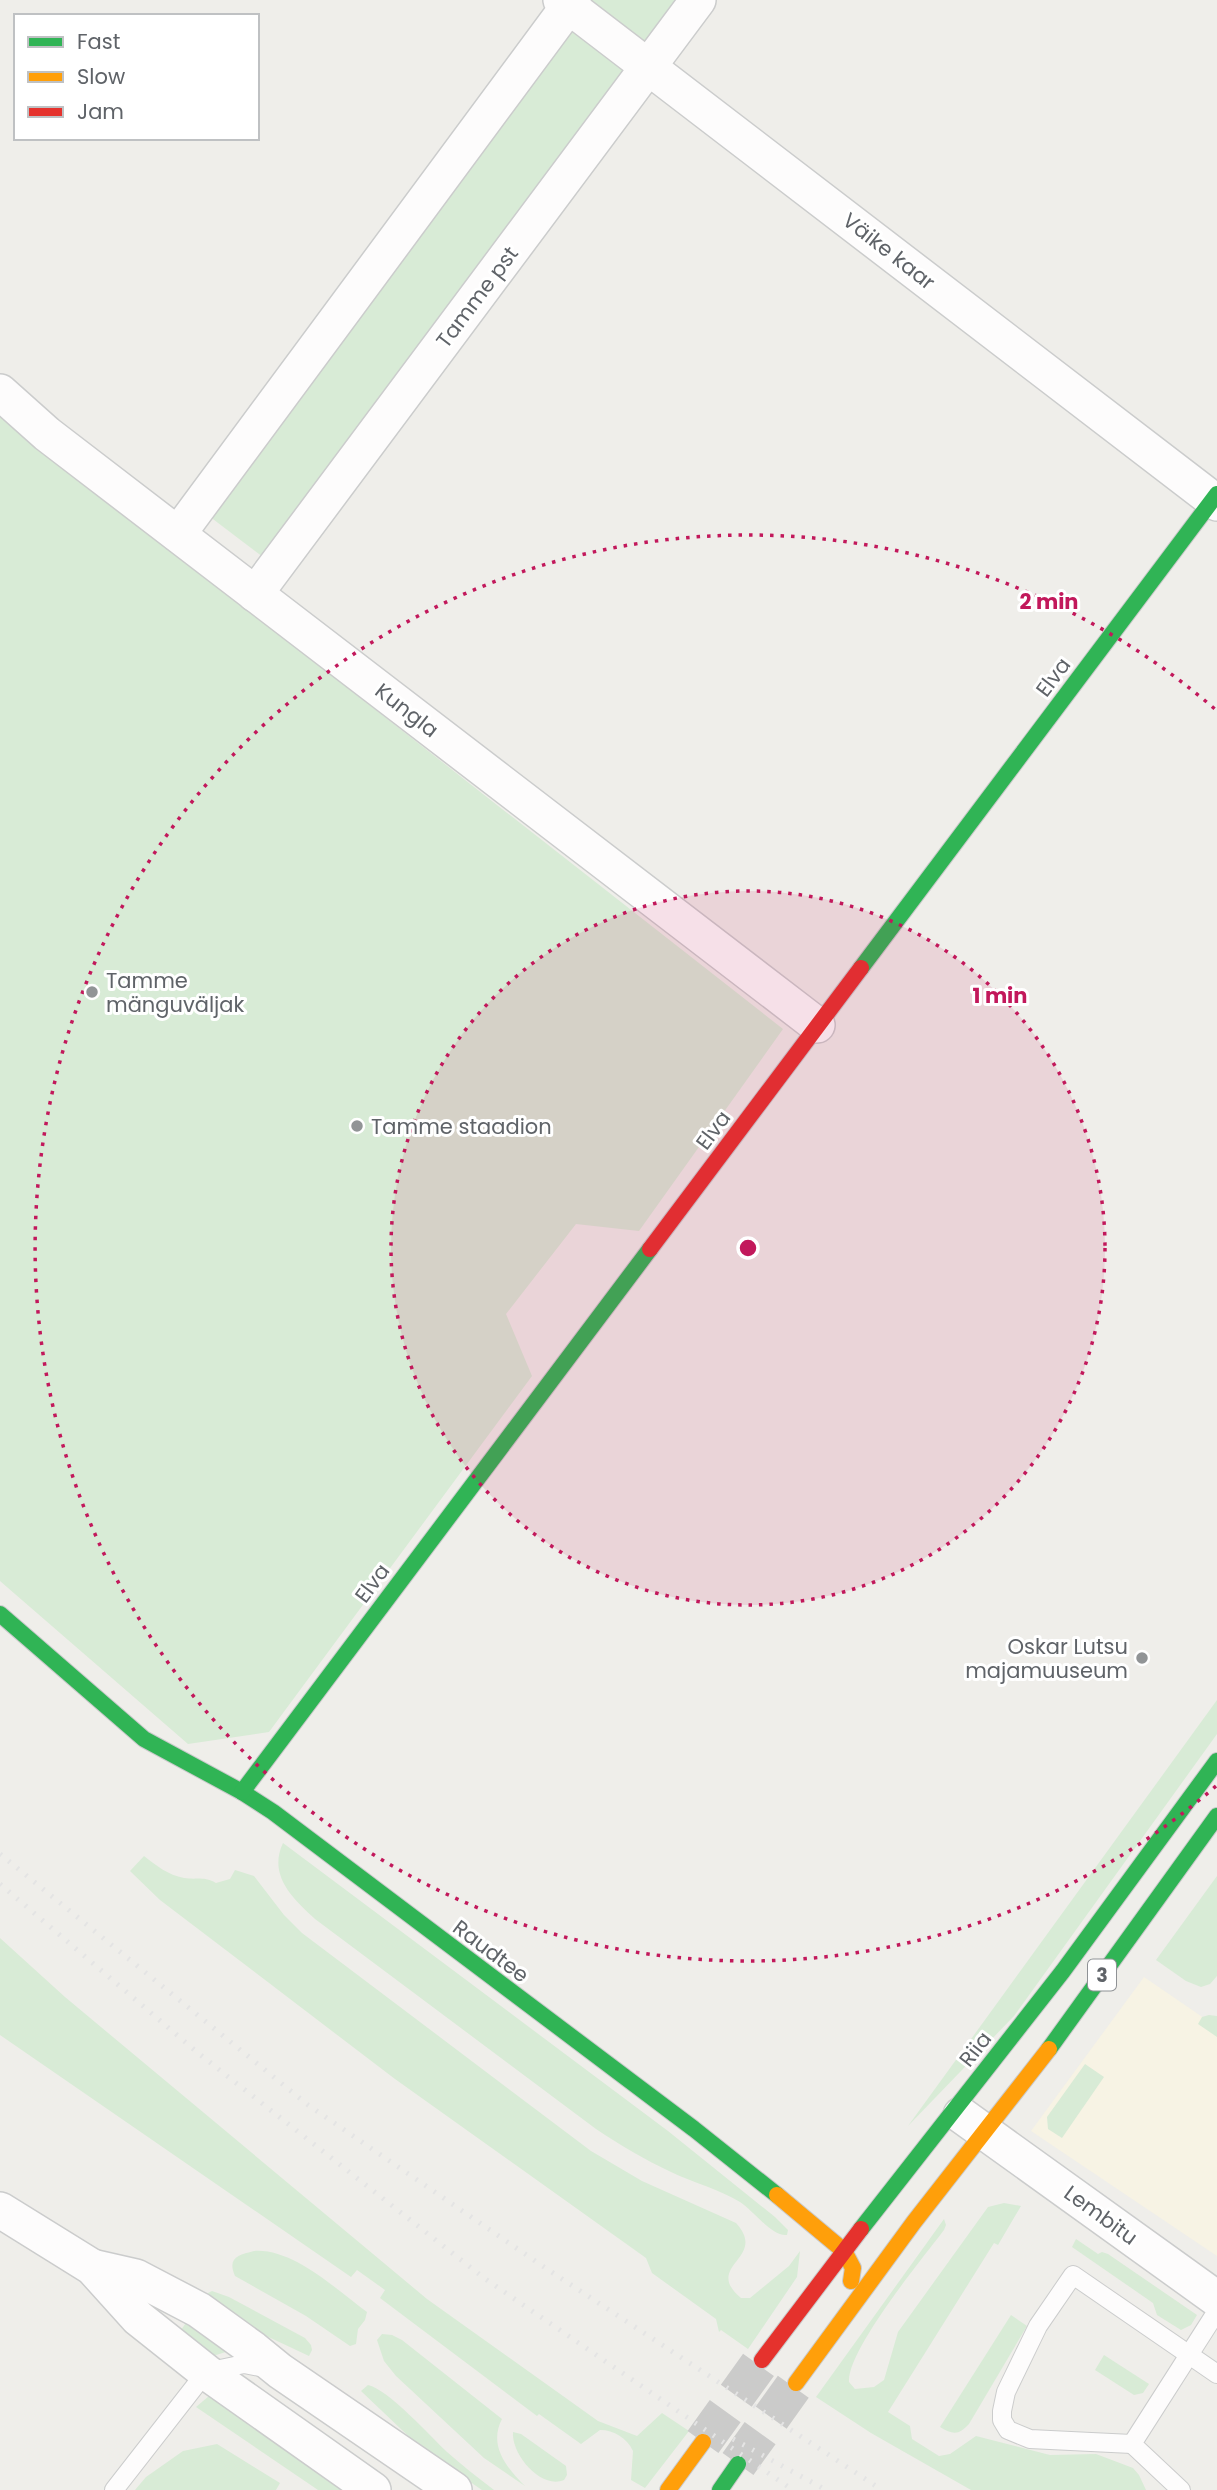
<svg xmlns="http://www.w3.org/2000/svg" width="1217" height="2490" viewBox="0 0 1217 2490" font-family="Poppins,sans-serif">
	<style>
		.commercial { fill: #f7f3e4 }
		.green { fill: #d8ebd6 }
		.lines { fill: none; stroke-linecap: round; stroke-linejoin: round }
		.highway-tunnel { stroke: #cbcbca; stroke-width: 38; stroke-dasharray: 38 19; stroke-linecap: butt }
		.lane-casing { stroke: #cbcccc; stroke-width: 20 }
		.street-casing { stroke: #cbcccc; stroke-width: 38 }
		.fast-casing { stroke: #cacacb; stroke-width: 18 }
		.slow-casing { stroke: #cacacb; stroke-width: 18 }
		.jam-casing { stroke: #cacacb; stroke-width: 18 }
		.lane { stroke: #fdfcfc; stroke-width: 18 }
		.street { stroke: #fdfcfc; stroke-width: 35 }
		.fast { stroke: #30b455; stroke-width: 16 }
		.slow { stroke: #ff9f0a; stroke-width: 16 }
		.jam { stroke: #e5322d; stroke-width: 16 }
		.rail { stroke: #e4e4e4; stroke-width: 5; stroke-dasharray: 2 9; stroke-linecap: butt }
		.ring { fill: none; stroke: #c2185b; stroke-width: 3.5; stroke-dasharray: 3.5 7 }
		.poi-dot { fill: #919496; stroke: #fff; stroke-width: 2.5 }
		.labels { text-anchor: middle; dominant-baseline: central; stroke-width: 6; stroke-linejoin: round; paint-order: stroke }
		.shield { fill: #fff; stroke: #8f9295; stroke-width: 2 }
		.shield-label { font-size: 19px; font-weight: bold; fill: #5f6368 }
		.street-label { font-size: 21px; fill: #5f6368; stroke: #fff }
		.poi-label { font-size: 21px; fill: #5f6368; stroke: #fff; text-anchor: start }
		.centre { fill: #c2185b; stroke: #fff; stroke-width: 3.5 }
		.ring-label { font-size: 21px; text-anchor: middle; font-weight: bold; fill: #c2185b; stroke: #fff; stroke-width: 6; stroke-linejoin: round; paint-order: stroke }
	</style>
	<rect width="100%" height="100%" fill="#efeeea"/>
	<path class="commercial" d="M1144,1977L1217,2027V2256L1031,2131Z"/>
	<g class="green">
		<path d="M582,0H692L271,563L201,510Z"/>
		<path d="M0,412L169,548L783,1029L639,1231L576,1224L506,1314L532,1376L269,1732L188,1744L0,1581Z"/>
		<path d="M1217,1700V1734L1014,2016L908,2126Z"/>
		<path d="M283,1843L668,2131L775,2217L788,2230L787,2235C772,2237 754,2211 740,2202C719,2189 694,2183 671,2172C645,2160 620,2145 596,2129L315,1919C292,1898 268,1875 283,1843Z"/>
		<path d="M144,1856C157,1866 168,1875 184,1878C197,1880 203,1876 216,1883L230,1879L235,1870L254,1876L284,1915L302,1933L591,2151L642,2181L736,2223C769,2259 702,2265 741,2298H750L789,2266L800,2251L797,2277L748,2349L721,2330L719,2332L716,2319L652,2273L646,2258L395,2079L160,1900L130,1871Z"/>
		<path d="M1217,1876V1976L1210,1984L1201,1987L1186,1981L1156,1960Z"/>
		<path d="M0,1938L65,1997L427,2299L598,2421L637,2436L662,2413L689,2431L645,2488L631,2480L633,2451C627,2438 614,2430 600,2430L581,2444L539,2414L537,2416L380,2298L385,2290L357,2270L351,2277L0,2035Z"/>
		<path d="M1209,2015L1217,2016V2037L1198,2024L1202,2017Z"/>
		<path d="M1085,2064L1104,2077L1062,2138L1048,2129L1047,2117Z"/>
		<path d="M1004,2203L1021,2206L998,2245L994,2243L888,2412L910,2426L912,2439L939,2456L950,2454L976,2436L1050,2455L1096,2454L1133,2468L1139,2475L1146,2490H971L871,2433L816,2397L944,2219L946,2225L944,2230C922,2259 847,2350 849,2382L855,2389L874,2387L884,2380L898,2332L988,2207Z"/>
		<path d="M1076,2239L1098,2254L1102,2252L1108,2254L1197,2315L1191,2325L1181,2330L1157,2315L1153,2303L1072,2247Z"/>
		<path d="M254,2251C293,2248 337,2290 367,2312L365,2320L358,2329L356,2344L350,2346L306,2316L235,2276C227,2258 238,2255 254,2251Z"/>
		<path d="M212,2291L229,2297L305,2338L311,2345L312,2350L309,2356L260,2333L204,2295Z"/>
		<path d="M1011,2315L1027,2326L969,2424C959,2435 953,2435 940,2427Z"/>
		<path d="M190,2317L232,2350L213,2356L179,2333Z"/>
		<path d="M382,2334L392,2335L402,2340L502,2419C488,2446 507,2468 525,2486L484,2458L396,2376L384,2361L377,2340Z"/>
		<path d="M1104,2355L1149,2384L1143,2393L1134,2395L1095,2370Z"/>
		<path d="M368,2385C388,2389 431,2437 447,2452C462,2465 478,2478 494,2490H482L423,2450L361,2391Z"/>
		<path d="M209,2396H214L345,2490H318L196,2407Z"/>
		<path d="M513,2432L521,2434L566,2466L567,2475L564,2480C541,2490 511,2454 513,2432Z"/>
		<path d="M217,2444L280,2483L276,2490H135L146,2477L183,2451Z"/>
	</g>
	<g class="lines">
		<g class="highway-tunnel">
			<path d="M703,2442L762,2360"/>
			<path d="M738,2464L796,2383"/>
		</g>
		<defs>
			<g id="lane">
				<path d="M1132,2444L1030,2439L1008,2430L1002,2420V2411L1006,2392L1038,2326L1073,2275L1217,2374"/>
				<path d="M114,2490L206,2372L244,2364L265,2368"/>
				<path d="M1181,2490L1132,2444L1217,2311"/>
			</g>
			<g id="street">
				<path d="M561,0L1217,503"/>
				<path d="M0,392L47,434L817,1025"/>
				<path d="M178,534L573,0"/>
				<path d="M255,594L698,0"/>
				<path d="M961,2115L1217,2299"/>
				<path d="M0,2210L92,2267L138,2318L206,2372L373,2490"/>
				<path d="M92,2267L136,2277L199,2310L253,2349L280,2371L454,2490"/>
			</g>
			<g id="fast">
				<path d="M861,968L1217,494"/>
				<path d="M0,1614L144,1739L242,1792L273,1812L694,2129L777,2195"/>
				<path d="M242,1792L650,1249"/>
				<path d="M1049,2049L1217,1816"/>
				<path d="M861,2229L1063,1971L1217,1761"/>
				<path d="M720,2490L738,2464"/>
			</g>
			<g id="slow">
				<path d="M777,2195L844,2251L853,2268L851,2281"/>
				<path d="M796,2383L914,2222L1049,2049"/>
				<path d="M668,2490L703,2442"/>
			</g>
			<g id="jam">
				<path d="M650,1249L861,968"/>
				<path d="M762,2360L861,2229"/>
			</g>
		</defs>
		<use href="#lane" class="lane-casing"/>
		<use href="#street" class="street-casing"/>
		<use href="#fast" class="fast-casing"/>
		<use href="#slow" class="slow-casing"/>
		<use href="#jam" class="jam-casing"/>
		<use href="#lane" class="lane"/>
		<use href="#street" class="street"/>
		<use href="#fast" class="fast"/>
		<use href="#slow" class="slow"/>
		<use href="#jam" class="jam"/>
		<g class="rail">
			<path d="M0,1854L308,2105L544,2267L882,2490"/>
			<path d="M0,1884L198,2053L484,2278L793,2490"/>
			<path d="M733,2439L826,2490"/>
		</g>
	</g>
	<circle cx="748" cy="1248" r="357" fill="#c2185b" fill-opacity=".12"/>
	<g class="ring">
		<circle cx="748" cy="1248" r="357"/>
		<path d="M1216 1786A713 713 0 1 1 1216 710"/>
	</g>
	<g class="poi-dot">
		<circle cx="92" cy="992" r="7"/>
		<circle cx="357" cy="1126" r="7"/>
		<circle cx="1142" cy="1658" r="7"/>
	</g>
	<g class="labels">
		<rect class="shield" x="1088" y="1959.5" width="28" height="31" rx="5"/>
		<g class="shield-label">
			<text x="1102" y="1975">3</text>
		</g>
		<g class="street-label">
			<text transform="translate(889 251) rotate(38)">Väike kaar</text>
			<text transform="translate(477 297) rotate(-53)">Tamme pst</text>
			<text transform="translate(1053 677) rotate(-53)">Elva</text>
			<text transform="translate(407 710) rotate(38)">Kungla</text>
			<text transform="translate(713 1130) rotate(-53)">Elva</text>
			<text transform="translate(372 1583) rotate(-53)">Elva</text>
			<text transform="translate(491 1951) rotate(37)">Raudtee</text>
			<text transform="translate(975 2049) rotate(-52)">Riia</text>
			<text transform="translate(1101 2215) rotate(36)">Lembitu</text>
		</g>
		<g class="poi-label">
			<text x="106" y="980">Tamme<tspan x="106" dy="24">mänguväljak</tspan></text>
			<text x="371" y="1126">Tamme staadion</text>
			<text x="1128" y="1646" text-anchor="end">Oskar Lutsu<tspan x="1128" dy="24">majamuuseum</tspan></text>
		</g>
	</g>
	<circle cx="748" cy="1248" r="10" class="centre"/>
	<g class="ring-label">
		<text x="1049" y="609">2 min</text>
		<text x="1000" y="1003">1 min</text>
	</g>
	<rect x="14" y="14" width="245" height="126" fill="#ffffff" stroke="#bfc1c3" stroke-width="2"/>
	<rect x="28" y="37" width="35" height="10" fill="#30b455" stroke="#bfc1c3" stroke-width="2"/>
	<text x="77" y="49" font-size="21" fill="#5f6368">Fast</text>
	<rect x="28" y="72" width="35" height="10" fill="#ff9f0a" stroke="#bfc1c3" stroke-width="2"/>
	<text x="77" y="84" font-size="21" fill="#5f6368">Slow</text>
	<rect x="28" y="107" width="35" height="10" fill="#e5322d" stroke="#bfc1c3" stroke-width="2"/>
	<text x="77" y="119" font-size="21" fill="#5f6368">Jam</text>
</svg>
